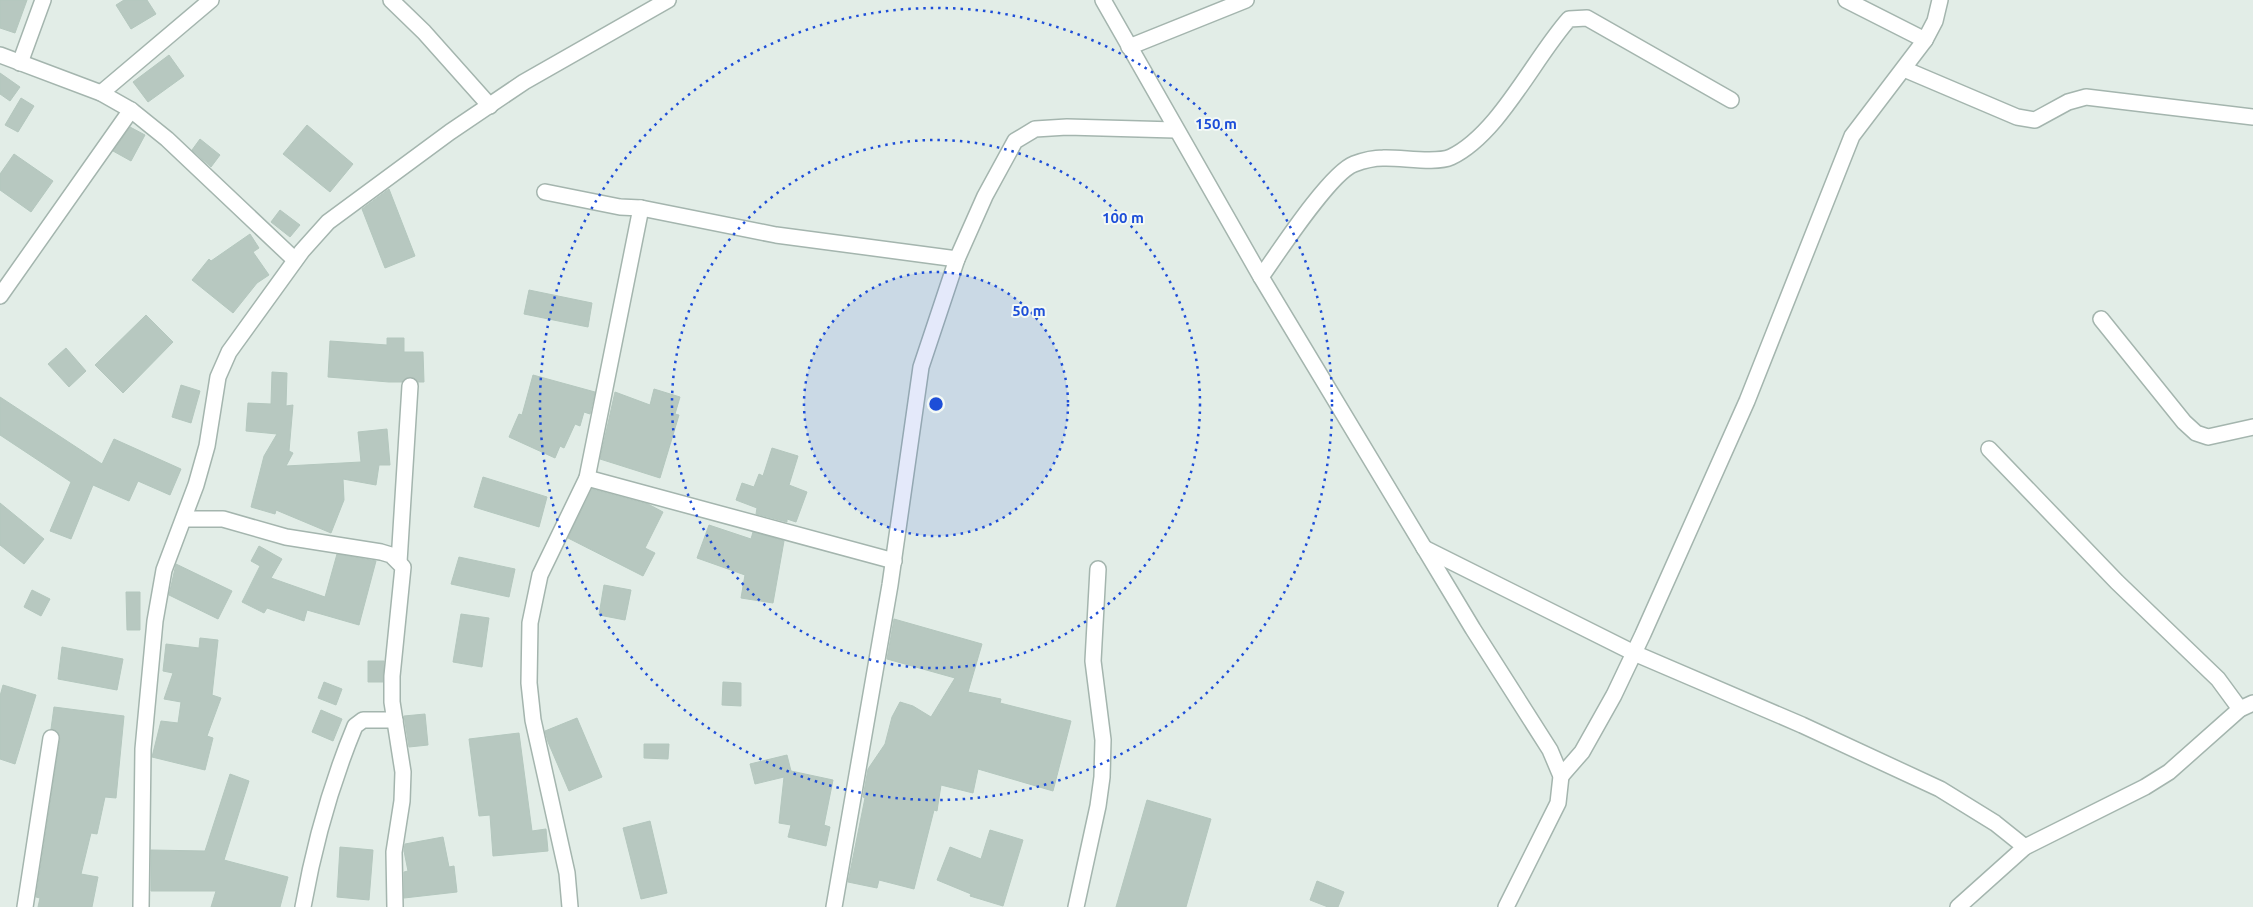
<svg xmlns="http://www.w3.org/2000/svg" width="2253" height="907" viewBox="0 0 2253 907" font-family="Ubuntu,sans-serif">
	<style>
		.building { fill: #b7c8c0; stroke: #b4c7be }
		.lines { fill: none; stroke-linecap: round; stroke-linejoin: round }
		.minor-casing { stroke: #a4b5ae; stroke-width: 18 }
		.minor { stroke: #fff; stroke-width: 15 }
		.ring { fill: none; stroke: #1d4ed8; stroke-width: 2.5; stroke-dasharray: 2.5 5 }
		.centre { fill: #1d4ed8; stroke: #f3f9f5; stroke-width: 2.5 }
		.ring-label { font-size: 15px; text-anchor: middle; font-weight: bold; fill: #1d4ed8; stroke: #f3f9f5; stroke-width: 4; stroke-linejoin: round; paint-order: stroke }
	</style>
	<rect width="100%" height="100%" fill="#e2ede7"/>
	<g class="building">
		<path d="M0,0H27L15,33L0,28Z"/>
		<path d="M124,0H147L156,14L131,29L116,5Z"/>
		<path d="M169,55L184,76L148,102L133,82Z"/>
		<path d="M0,73L20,87L10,101L0,94Z"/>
		<path d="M21,98L34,106L18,132L5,125Z"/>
		<path d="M307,125L353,164L330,192L283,154Z"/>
		<path d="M130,127L145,135L131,161L113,151Z"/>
		<path d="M200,139L220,155L211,167L192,150Z"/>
		<path d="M14,154L53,181L31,212L0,190V174Z"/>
		<path d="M389,189L415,256L385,268L362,209Z"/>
		<path d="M280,210L300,225L290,237L271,222Z"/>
		<path d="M250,234L259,248L253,252L269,275L257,283L233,313L192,280L209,259L211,261Z"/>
		<path d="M529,290L592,303L588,327L524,314Z"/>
		<path d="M146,315L173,342L123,393L95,365Z"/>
		<path d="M387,338H404V352H423L424,382H418L410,377L402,382H389L328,377L330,341L387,345Z"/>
		<path d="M66,348L86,371L69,387L48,364Z"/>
		<path d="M272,372L287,373L286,406L293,405L289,451L293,453L286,466L361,462L358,432L387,429L390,465H379L376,485L343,479L344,500L331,533L276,510L275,514L251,507L264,456L277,434L246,431L248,403L271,404Z"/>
		<path d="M533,375L595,392L590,414L584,412L580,426L575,424L564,448L560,446L555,458L509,437L519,414L522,415Z"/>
		<path d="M181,385L200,391L191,423L172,417Z"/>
		<path d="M654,389L680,397L675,414L679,415L660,478L600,459L615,392L650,405Z"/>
		<path d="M0,397L102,464L114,439L181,469L170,495L138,481L129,501L93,485L71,539L50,531L71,482L0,435Z"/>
		<path d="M772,448L798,456L789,485L807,492L796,522L787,519V522L756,514L757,508L736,500L742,483L754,487L759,474L763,476Z"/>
		<path d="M483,477L547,497L539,527L474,507Z"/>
		<path d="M592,489L648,504L663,512L645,548L655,553L643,576L568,538Z"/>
		<path d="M0,503L44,539L24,564L0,545Z"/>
		<path d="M709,525L751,539L753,532L784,541L773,603L741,598L745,575L697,558Z"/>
		<path d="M259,546L282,559L271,578L325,597L337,554L376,561L359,625L307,610L304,621L267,608L264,613L242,602L260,566L251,561Z"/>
		<path d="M459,557L515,569L509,597L451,584Z"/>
		<path d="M176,564L232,591L218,619L169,595Z"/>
		<path d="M604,585L631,590L625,620L599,615Z"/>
		<path d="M32,590L50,599L41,616L24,607Z"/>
		<path d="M126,592H140V630H127Z"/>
		<path d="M461,614L489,618L482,667L453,662Z"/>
		<path d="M894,619L982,644L968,692L1001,699L1000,703L1071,721L1053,791L978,769L973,793L941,785L937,811L934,810L914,889L879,880L877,888L848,882L865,798L863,797L868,769L885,744L892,717L900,702L913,706L931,717L955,678L887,659Z"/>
		<path d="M200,638L218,640L212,695L221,698L207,736L213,738L205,770L152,757L161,721L178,723L181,702L164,699L173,673L163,671L166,644L199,648Z"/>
		<path d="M62,647L123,659L117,690L58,679Z"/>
		<path d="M368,661H384L383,682H368Z"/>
		<path d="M324,682L342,689L336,705L318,698Z"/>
		<path d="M723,682L741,683V706L722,705Z"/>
		<path d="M3,685L36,695L15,764L0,759V696Z"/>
		<path d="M54,707L124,716L116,798L105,797L97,834L91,833L81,874L98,877L92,907H38L40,898L36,897L60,739L57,731L51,729Z"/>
		<path d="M321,710L342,719L333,741L312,732Z"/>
		<path d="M425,714L428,745L409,747L404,716Z"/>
		<path d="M577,718L602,777L569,791L548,742L545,731Z"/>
		<path d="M519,733L532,831L546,829L548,851L493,856L490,815L479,816L469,739Z"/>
		<path d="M644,744H669L668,759L644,758Z"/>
		<path d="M787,755L791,771L833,780L824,825L830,827L826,846L788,837L791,825L779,823L784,777L755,784L750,764Z"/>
		<path d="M230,774L249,781L224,860L288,877L280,907H211L216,891H151V850L205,851Z"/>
		<path d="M1147,800L1211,819L1186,907H1116Z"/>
		<path d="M650,821L667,893L641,899L623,828Z"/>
		<path d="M990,830L1023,840L1003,906L970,896L971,894L937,880L950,847L981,859Z"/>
		<path d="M443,837L449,867L454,866L457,892L404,898V872L408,871L404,851L405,844Z"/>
		<path d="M340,847L373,850L369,900L337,897Z"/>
		<path d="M1317,881L1344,892L1338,907H1328L1310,900Z"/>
	</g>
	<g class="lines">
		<defs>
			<g id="minor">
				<path d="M391,0L424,32L490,106"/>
				<path d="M1103,0L1261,277L1473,629L1550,750L1561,776L1558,803L1506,907"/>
				<path d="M1846,0L1925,40"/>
				<path d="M1129,47L1246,0"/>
				<path d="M0,55L101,93L131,110L167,139L295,260"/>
				<path d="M20,63L43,0"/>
				<path d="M1904,69L2017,117L2035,120L2068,102L2086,97L2253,117"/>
				<path d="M101,93L211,0"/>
				<path d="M545,192L620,207L641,208L776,235L957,259"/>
				<path d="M1261,277C1278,253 1330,173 1354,164C1362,161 1375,158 1383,158C1401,157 1436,164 1451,157C1499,134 1534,58 1569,19L1587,18L1731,100"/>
				<path d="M0,296L131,110"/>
				<path d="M2101,319L2184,422L2196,433L2208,437L2253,427"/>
				<path d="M1989,449L2117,582L2218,679L2240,709"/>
				<path d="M587,478L894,561"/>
				<path d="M184,519H223L286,537L381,552L391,555L403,567L392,676V702L403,772L402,801L394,852L395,907"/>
				<path d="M1424,548L1634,653L1802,725L1940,789L1995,823L2025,847"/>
				<path d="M399,562L410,386"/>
				<path d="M1561,776L1582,752L1614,695L1643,634L1747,401L1852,136L1925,40L1935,21L1940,0"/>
				<path d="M25,907L51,738"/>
				<path d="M141,907L143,749L155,621L164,570L196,485L207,446L218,377L229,352L302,251L328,222L450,132L524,82L668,0"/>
				<path d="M303,907C314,845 331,784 355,726L363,720H395"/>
				<path d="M570,907L567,873L533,720L529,683L530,623L540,575L587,478L641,208"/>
				<path d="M834,907L890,585L921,367L957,259L985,196L1015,141L1035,129L1067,127L1175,130"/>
				<path d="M1076,907L1098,806L1102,777L1103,740L1093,661L1098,569"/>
				<path d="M1958,907L2025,847L2145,787L2169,772L2240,709L2253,703"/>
			</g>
		</defs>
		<use href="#minor" class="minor-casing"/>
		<use href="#minor" class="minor"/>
	</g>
	<circle cx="936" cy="404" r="132" fill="#1d4ed8" fill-opacity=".12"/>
	<g class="ring">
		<circle cx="936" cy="404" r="132"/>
		<circle cx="936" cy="404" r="264"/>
		<circle cx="936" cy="404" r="396"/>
	</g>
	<circle cx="936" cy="404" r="8" class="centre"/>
	<g class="ring-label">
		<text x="1216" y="129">150 m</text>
		<text x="1123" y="223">100 m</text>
		<text x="1029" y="316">50 m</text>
	</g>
</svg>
